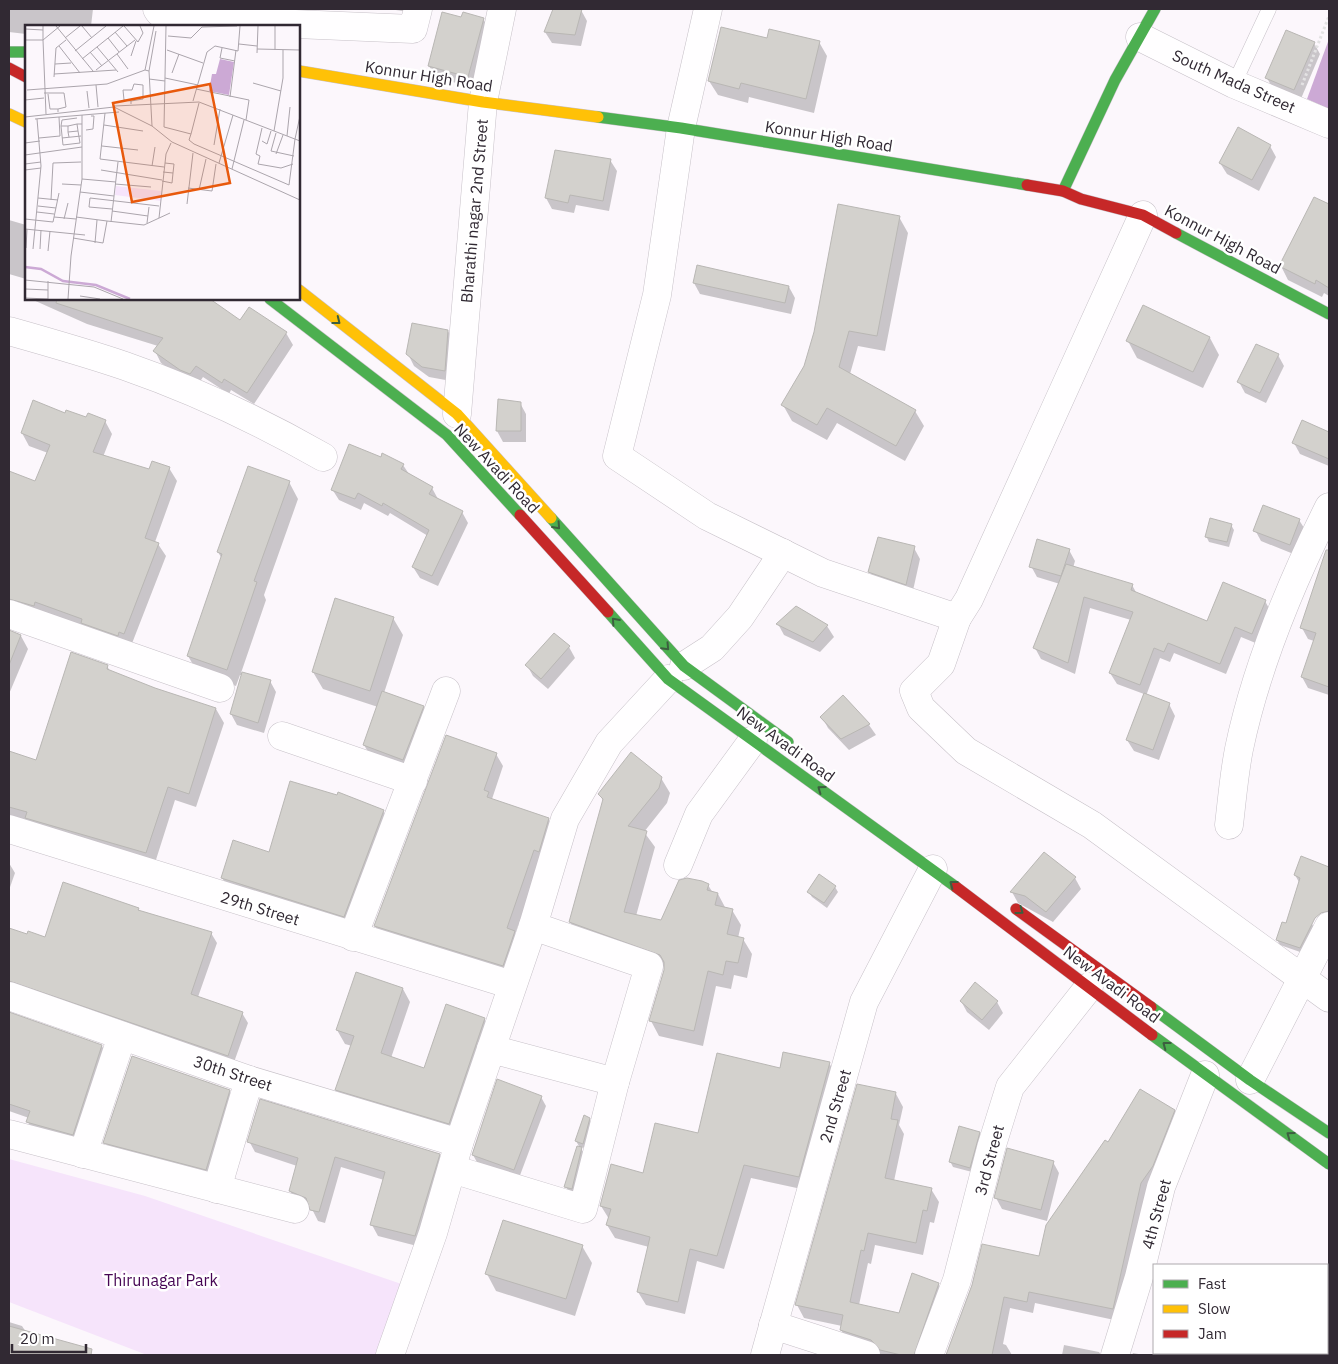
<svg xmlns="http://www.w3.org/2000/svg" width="1338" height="1364" viewBox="0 0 1338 1364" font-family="'IBM Plex Sans',sans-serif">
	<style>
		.green { fill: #f6e4fb }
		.water { fill: #cca9d5 }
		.shadow { fill: #0003 }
		.building { fill: #d3d1cd; stroke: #b9b7b4 }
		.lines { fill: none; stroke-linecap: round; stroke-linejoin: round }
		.lane-casing { stroke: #c7c1c8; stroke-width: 15 }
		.street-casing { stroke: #c7c1c8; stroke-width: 29 }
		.fast-casing { stroke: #c7c1c8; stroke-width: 12 }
		.slow-casing { stroke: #c7c1c8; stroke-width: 12 }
		.jam-casing { stroke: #c7c1c8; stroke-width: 12 }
		.path { stroke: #e3e2e3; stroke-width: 3; stroke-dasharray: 2.5 2.5; stroke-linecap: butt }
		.lane { stroke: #fffeff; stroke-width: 14 }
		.street { stroke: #fffeff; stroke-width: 28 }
		.fast { stroke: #4caf50; stroke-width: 11 }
		.slow { stroke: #ffc107; stroke-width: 11 }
		.jam { stroke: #c62828; stroke-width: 11 }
		.oneway { stroke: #3c5f3f }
		.labels { text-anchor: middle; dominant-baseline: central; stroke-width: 5; stroke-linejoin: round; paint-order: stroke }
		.street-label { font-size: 16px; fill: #312933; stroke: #fff }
		.park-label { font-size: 16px; fill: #460654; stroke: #fff }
		.inset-river { fill: none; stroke: #cca9d5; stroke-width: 2.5 }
		.inset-road { fill: none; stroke: #aba5ac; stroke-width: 1 }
		.view { fill: #e8590c; fill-opacity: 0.15; stroke: #e8590c; stroke-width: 2.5 }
		.inset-edge { fill: none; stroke: #312933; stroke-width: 2.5 }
	</style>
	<rect width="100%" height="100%" fill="#fcf7fc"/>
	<path class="green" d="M9,1159L145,1196L416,1289L399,1355H147L9,1302Z"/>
	<path class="water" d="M1329,39V109L1307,99Z"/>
	<g class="shadow">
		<path d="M9,9H93L91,26H26V34L9,32Z"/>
		<path d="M389,9H409V12Z"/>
		<path d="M554,9L581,10L587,21L581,46L552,43L545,32Z"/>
		<path d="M462,19H483L490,30L474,88L435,77L429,66Z"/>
		<path d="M768,40L819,42L827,56L814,113L749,97L748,103L718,95L709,81Z"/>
		<path d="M1314,43L1320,54L1300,101L1273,89L1267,78Z"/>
		<path d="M1270,146L1276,157L1259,191L1227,174L1220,163Z"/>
		<path d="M610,160L617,171L609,211L576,205L574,213L552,209L546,198Z"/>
		<path d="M1315,198L1329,205V296L1324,293L1322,297L1288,280L1281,266Z"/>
		<path d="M899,217L908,233L885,351L858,346L850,374L915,411L924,426L905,461L837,423L827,440L792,421L783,405Z"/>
		<path d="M9,220L26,225V279L9,274Z"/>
		<path d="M694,283L789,287L795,298L791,314L700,294Z"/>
		<path d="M31,299H170L188,304L191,299H208L241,322L286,333L293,345L254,404L231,390L229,394L203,377L197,386L188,382L161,363L155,351L158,346L87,324Z"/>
		<path d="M448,331L454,342L451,381L429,377L414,366L408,354Z"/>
		<path d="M1210,338L1219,355L1203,388L1137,358L1128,341Z"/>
		<path d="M1278,355L1284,366L1266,403L1245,393L1239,382Z"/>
		<path d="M520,403L526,414V442H503L497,431Z"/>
		<path d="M65,414L105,421L112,434L103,457L150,471L169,468L177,481L155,542L158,544L166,556L131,646L9,613V472L36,483L48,453L29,446L22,433Z"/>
		<path d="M1303,422L1329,433V466L1300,454L1294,443Z"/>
		<path d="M381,458L403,465L409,474L432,488L438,499L462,512L468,523L438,586L420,578L413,567L428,536L390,513L388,516L364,503L361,510L339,500L332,489Z"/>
		<path d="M289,482L298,499L264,595L266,600L241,673L270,681L276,692L264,733L237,725L231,714L242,675H240L236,686L198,673L188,656L222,559L218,552Z"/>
		<path d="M1299,520L1306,531L1296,555L1261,541L1255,530Z"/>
		<path d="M1231,525L1234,530L1229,547L1209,542L1206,536Z"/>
		<path d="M914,548L920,559L912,595L876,583L869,571Z"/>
		<path d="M1069,550L1075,561L1073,568L1132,585L1137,594L1208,623L1265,601L1271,612L1258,644L1241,637L1226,674L1174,653L1170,662L1160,658L1146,696L1169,704L1175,716L1159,760L1134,751L1127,740L1144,694L1117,684L1110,673L1131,620L1090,608L1075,674L1041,659L1035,648L1060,584L1037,577L1031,566Z"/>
		<path d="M1326,554L1329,555V695L1308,688L1302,677L1314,641L1308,639L1302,628Z"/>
		<path d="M336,600L393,618L403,635L384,693L423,707L432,724L413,776L374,762L364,745L378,707L323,689L313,672Z"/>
		<path d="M796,608L827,626L834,637L820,652L784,635L778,624Z"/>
		<path d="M9,632L21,636L28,649L9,694Z"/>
		<path d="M569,647L575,658L548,689L533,676L527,665Z"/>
		<path d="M107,666L110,671L155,689L216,709L224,723L196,807L175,800L154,866L9,817V752L37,761Z"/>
		<path d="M843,697L869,725L876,735L849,750L828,728L822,717Z"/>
		<path d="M496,754L503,766L492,799L548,819L555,832L541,862L515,934L521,944L510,977L382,938L375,926Z"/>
		<path d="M661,778L670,793L667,803L644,832L655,847L636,916L662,921L708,885L713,893L718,894L726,909L732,910L741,925L738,938L743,939L752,954L747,978L734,975L731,989L716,986L703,1046L659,1036L651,1021L665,967L579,937L570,922L604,802L599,794Z"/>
		<path d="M383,811L390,822L350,927L229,889L222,878L270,853Z"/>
		<path d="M1302,858L1329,869V915L1302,908L1300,884L1295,875Z"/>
		<path d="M9,863L15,873L9,890Z"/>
		<path d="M1075,878L1081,889L1053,922L1018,903L1012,892Z"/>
		<path d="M835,887L838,892L827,908L812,897L809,892Z"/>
		<path d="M138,909L140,911L211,933L217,943L198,997L242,1013L248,1023L233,1065L9,992V929L28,936L46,938Z"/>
		<path d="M1290,915L1312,924L1315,929L1303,953L1280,945L1277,940Z"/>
		<path d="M403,989L410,1002L391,1058L425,1069L484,1019L492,1032L457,1137L344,1103L336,1089L352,1046L345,1044L337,1030Z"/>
		<path d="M961,1001L997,1002L1003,1013L989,1030L967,1012Z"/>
		<path d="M9,1014L102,1046L107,1056L78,1144L33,1132L28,1122L29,1118L9,1111Z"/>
		<path d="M829,1063L837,1076L806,1190L751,1178L724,1269L697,1261L685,1314L646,1305L638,1292L649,1247L615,1238L607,1225L609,1219L601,1206L698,1135L781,1069Z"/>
		<path d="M229,1091L235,1102L212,1180L111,1153L105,1142Z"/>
		<path d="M896,1094L903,1107L899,1125L904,1134L894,1181L931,1189L939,1202L934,1223L930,1222L923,1255L875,1245L871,1264L868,1263L859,1305L900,1314L938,1284L946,1297L924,1355H882L849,1343L841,1330L842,1326L804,1318L797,1305Z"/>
		<path d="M541,1097L546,1106L519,1178L478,1164L473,1155Z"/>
		<path d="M1174,1110L1180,1122L1119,1321L1035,1303L1033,1313L1010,1308L1003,1344L1006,1345L1012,1355H947L973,1286L1040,1257L1108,1144Z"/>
		<path d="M589,1119L592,1124L586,1148L580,1147L588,1160L572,1198L566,1187L580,1148L576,1141Z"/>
		<path d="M979,1133L982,1138L972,1172L953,1167L950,1161Z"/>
		<path d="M249,1141L439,1155L445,1166L421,1247L378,1236L372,1225L384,1180L341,1167L325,1223L318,1221L311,1207L296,1202L290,1191L297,1166L255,1152Z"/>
		<path d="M1053,1162L1059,1173L1047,1221L1002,1209L996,1198Z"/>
		<path d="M582,1246L592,1263L575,1316L496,1291L487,1274Z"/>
		<path d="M1327,1295L1329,1297V1340L1327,1339Z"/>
		<path d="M9,1322L22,1326L26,1332L64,1352L63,1355H9Z"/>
		<path d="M1064,1345L1099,1352L1101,1355H1062Z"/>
		<path d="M1133,1353L1144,1355H1132Z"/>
	</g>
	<g class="building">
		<path d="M553,9H582L575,35L544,32Z"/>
		<path d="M442,12L461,17L463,12L484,18L468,77L428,66Z"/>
		<path d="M721,27L767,38L769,29L820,41L806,99L741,83L739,89L708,81Z"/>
		<path d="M1286,30L1315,42L1294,90L1265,78Z"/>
		<path d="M1238,127L1271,145L1252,180L1219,163Z"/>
		<path d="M555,150L611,159L603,201L570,195L568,203L545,198Z"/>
		<path d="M1314,197L1329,204V288L1316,280L1315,284L1279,266Z"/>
		<path d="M838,204L900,216L877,336L849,331L839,367L916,410L896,446L827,408L817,425L781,405L804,366L814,332Z"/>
		<path d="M697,265L789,286L785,303L693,283Z"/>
		<path d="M57,299H210L240,320L249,307L287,332L247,393L224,379L222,383L196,366L190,374L180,370L153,351L163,338L56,303Z"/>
		<path d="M1143,305L1210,337L1193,372L1126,341Z"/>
		<path d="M412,323L448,330L445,371L422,367L406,354Z"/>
		<path d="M1256,344L1279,354L1260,393L1237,382Z"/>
		<path d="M498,399L521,402V431H496Z"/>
		<path d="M33,400L65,413L66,410L86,417L88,413L106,420L93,452L149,469L152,461L170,467L145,538L159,543L124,634L119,632L118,636L81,623L82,619L35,602L34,606L9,599V471L35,481L50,445L21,433Z"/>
		<path d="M1302,420L1329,432V459L1292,443Z"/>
		<path d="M349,444L381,457L382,453L404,464L401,469L433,487L429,494L463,511L432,576L412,567L429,530L383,503L382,506L358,493L355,499L331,490Z"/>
		<path d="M248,466L290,481L254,581L257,582L227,670L187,656L222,554L217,552Z"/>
		<path d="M1263,505L1300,519L1290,545L1253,531Z"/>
		<path d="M1210,518L1232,524L1227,542L1205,537Z"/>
		<path d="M878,537L915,546L906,585L868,572Z"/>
		<path d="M1037,539L1070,549L1061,576L1029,567Z"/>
		<path d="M1326,550H1329V687L1301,677L1316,633L1300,628Z"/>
		<path d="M1066,564L1133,584L1131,590L1207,621L1223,582L1266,600L1252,634L1235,627L1220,664L1168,643L1164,652L1154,648L1140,685L1109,673L1133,612L1084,597L1068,663L1033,648Z"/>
		<path d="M335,598L394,617L370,691L312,672Z"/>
		<path d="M796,606L828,625L813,642L776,624Z"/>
		<path d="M9,630L21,635L9,665Z"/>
		<path d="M554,633L570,646L541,679L525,665Z"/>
		<path d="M71,652L108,665L107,669L155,688L216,708L189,794L168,787L146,853L25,818L27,812L9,807V751L36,760Z"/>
		<path d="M242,672L271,680L258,723L230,714Z"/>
		<path d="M382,691L424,706L403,760L363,745Z"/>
		<path d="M1144,693L1170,703L1153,750L1126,740Z"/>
		<path d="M843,695L870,724L841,739L820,717Z"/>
		<path d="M446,735L497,753L484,790L489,792L487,797L549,818L539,852L534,850L507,928L515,931L503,966L374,926Z"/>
		<path d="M631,752L662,777L659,788L628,826L647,831L624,912L661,920L679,880L687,878L702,881L709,884L707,890L718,893L715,905L733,909L727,934L744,938L738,963L726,961L723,975L708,971L694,1031L649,1021L664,970V962L660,955L569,922L603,799L598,794Z"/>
		<path d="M290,781L337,795L338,792L384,810L344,917L221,878L233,840L269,852Z"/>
		<path d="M1044,852L1076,877L1046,912L1025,896L1010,892Z"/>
		<path d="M1301,856L1329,867V911L1321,913L1315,918L1300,948L1276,940L1282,922L1286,923L1300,878L1294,875Z"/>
		<path d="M819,874L836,886L824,903L807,892Z"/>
		<path d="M63,882L139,908L138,910L212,932L191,994L243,1012L228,1056L9,981V928L27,934L28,931L45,937Z"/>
		<path d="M356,972L403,988L381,1053L424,1068L446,1004L485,1018L449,1124L335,1090L354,1036L336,1030Z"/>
		<path d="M975,982L998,1001L982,1020L960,1001Z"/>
		<path d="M9,1012L102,1045L73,1135L26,1122L30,1111L9,1104Z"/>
		<path d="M783,1052L830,1062L799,1177L744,1165L717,1256L690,1249L678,1302L637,1292L650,1237L606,1225L611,1209L600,1206L611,1164L643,1173L655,1123L698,1133L717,1053L780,1068Z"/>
		<path d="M132,1056L230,1090L206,1170L103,1143Z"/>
		<path d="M497,1079L542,1096L514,1170L472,1155Z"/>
		<path d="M857,1084L896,1092L891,1119L898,1120L885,1178L932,1188L927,1211L923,1210L916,1243L868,1233L864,1251L861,1250L850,1302L899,1313L912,1273L939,1283L914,1355H901L880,1350L871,1340L840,1330L843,1315L795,1305Z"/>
		<path d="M1140,1089L1175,1110L1153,1166L1141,1183L1113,1309L1029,1292L1027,1302L1004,1297L992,1355H946L972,1285L982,1244L1039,1256L1046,1225L1105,1140L1108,1142Z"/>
		<path d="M260,1099L440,1154L415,1236L370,1225L385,1172L335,1157L319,1212L310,1210L306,1198L289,1191L298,1158L247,1142Z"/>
		<path d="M584,1115L590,1118L583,1144L575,1141Z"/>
		<path d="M959,1126L980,1132L970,1168L949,1162Z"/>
		<path d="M577,1146L582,1147L572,1189L564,1187Z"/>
		<path d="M1007,1148L1054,1161L1041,1210L994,1198Z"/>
		<path d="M503,1220L583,1245L566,1299L485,1274Z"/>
		<path d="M9,1326L92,1349L91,1355H9Z"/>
	</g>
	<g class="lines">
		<defs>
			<path id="lane" d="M1234,84L1269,9"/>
			<g id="street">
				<path d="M157,9L159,12L249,22L413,29L418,9"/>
				<path d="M708,9L681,128L657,295L617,456L707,516L823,573L957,618L969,599L1143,215"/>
				<path d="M1140,37L1234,84L1329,124"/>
				<path d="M9,331C48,342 87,353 125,366C194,390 260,421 323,457"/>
				<path d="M457,414L483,102L502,9"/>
				<path d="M9,614L220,688"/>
				<path d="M957,618L941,664L914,691L921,708L966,751L1092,825L1329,998"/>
				<path d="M684,666L712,648L740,617L783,553"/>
				<path d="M282,736L413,781"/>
				<path d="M1229,825C1232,800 1234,774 1239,749C1256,667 1292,581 1329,507"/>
				<path d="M9,829L512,985"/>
				<path d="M678,865L699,814L753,740"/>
				<path d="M353,937L446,691"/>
				<path d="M9,996L249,1080L459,1143"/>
				<path d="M491,1049L615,1082L649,966L533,926"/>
				<path d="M1250,1080L1329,926"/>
				<path d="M9,1134L295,1209"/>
				<path d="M83,1154L122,1036"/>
				<path d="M452,1169L583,1209L615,1082"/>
				<path d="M217,1189L249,1080"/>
				<path d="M773,1325L866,1355"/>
				<path d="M390,1355L433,1233L459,1143L533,926L565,819L609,743L668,679"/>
				<path d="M765,1355L864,1002L933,869"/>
				<path d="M929,1355L957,1280L991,1148L1010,1087L1089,987"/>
				<path d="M1115,1355L1139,1277L1161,1187L1205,1075"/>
			</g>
			<g id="fast">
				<path d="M9,52H26"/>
				<path d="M598,117L681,128L1027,185"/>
				<path d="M1063,191L1115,80L1155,9"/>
				<path d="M1176,233L1329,314"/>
				<path d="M270,299L447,435L520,515"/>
				<path d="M551,518L684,666L788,742"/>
				<path d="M608,612L668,679L956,887"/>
				<path d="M1151,1007L1250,1080L1329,1133"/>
				<path d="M1152,1035L1329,1164"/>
			</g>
			<g id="slow">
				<path d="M299,71L483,102L598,117"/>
				<path d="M9,114L26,122"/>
				<path d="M299,290L457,414L551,518"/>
			</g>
			<g id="jam">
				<path d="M9,68L26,77"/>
				<path d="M1027,185L1063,191L1081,199L1143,215L1176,233"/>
				<path d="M520,515L608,612"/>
				<path d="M956,887L1152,1035"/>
				<path d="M1016,909L1151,1007"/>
			</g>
		</defs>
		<use href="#lane" class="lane-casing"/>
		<use href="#street" class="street-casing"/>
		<use href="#fast" class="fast-casing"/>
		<use href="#slow" class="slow-casing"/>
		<use href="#jam" class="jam-casing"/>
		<path class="path" d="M1302,85L1329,16"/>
		<use href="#lane" class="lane"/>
		<use href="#street" class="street"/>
		<use href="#fast" class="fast"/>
		<use href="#slow" class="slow"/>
		<use href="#jam" class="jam"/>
	</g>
	<defs><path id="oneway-chevron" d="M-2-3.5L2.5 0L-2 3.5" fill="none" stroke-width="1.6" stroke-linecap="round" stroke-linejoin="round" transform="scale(1.25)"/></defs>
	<g class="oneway">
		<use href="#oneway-chevron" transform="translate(337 321) rotate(38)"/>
		<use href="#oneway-chevron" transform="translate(557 526) rotate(48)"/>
		<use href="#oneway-chevron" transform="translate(615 621) rotate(-132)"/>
		<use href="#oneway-chevron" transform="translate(666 647) rotate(47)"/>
		<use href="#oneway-chevron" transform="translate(821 789) rotate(-144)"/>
		<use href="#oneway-chevron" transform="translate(953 884) rotate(-143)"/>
		<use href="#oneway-chevron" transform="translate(1020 911) rotate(36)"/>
		<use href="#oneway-chevron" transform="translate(1166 1045) rotate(-143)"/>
		<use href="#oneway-chevron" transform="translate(1290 1135) rotate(-144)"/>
	</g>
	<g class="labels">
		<g class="street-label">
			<text transform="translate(429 76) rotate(9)">Konnur High Road</text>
			<text transform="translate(1234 81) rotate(24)">South Mada Street</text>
			<text transform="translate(829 136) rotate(9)">Konnur High Road</text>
			<text transform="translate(474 211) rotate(-85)">Bharathi nagar 2nd Street</text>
			<text transform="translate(1223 239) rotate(28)">Konnur High Road</text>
			<text transform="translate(497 468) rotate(47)">New Avadi Road</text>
			<text transform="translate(786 744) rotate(36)">New Avadi Road</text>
			<text transform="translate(260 908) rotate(17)">29th Street</text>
			<text transform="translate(1112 984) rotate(37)">New Avadi Road</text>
			<text transform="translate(233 1073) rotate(18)">30th Street</text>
			<text transform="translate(835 1106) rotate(-74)">2nd Street</text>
			<text transform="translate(989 1160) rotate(-75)">3rd Street</text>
			<text transform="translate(1156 1214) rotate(-75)">4th Street</text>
		</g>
		<g class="park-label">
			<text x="161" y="1280">Thirunagar Park</text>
		</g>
	</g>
	<g transform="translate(25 25)">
		<rect width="275" height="275" fill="#fcf7fc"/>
		<path d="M91,161L136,166V176L90,170Z" fill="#f6e4fb"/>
		<path d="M195,34L209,37L204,70L184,66L187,49H191Z" fill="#cca9d5"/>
		<path class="inset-river" d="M0,242L16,244L38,256L71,260L105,274"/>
		<path class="inset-road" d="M31,1L68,46M57,1L67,13M99,1L113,17L118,8L115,1M141,1L139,102L166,109L174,78M0,4L18,5M90,7L102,21M143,11L166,13L177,2L212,1M40,13L55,1M83,13L94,27M0,15H18V1M214,19L232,21M34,21L55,48M72,22L93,47M197,23L195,33L210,36M232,24L275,25M142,25L178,38M250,25V1M50,26L81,1M65,27L77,41M232,28L233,1M92,29L103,44M106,31L111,16M57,34L98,1M30,39L46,38M71,45L110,15M120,45L124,46L127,101M120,45L129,1M124,46L131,6M147,48L154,29M29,49L91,45M29,52L31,23L41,15M140,53L173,60M124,54L140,56M228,58L256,66M71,60L73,82M171,64L224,75L221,95M2,65L82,59L120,45M62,66L64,83M19,68H39L41,82L33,84V87M23,69L25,84H33M205,72L211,25M0,75L19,73M106,76L99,75L98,65H107L109,59L118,60V74L106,76V79M168,76L182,27L190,21L213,26L215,1M90,81L174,77L275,116M80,88L75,134L139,142M21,89L18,15L35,1M0,92L89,82L127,101L147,117L275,175M10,94L94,87M79,100L118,106M36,101L37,95L52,93M43,101H36L38,120L55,118L53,106M237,103L231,129L235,131L233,139L256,143L268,139M61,105L68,104L69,91H66M249,106L258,53V25M43,107V101L52,99M251,108L246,126L269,131M166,109L164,115L169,119L264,160L270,114M262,111L265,82M44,112L43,107L53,106L52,99H57M14,113L35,111L34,92M37,113L56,111M270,114L275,91M237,116L242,119L246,106M0,118L15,116M189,120L195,84M77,121L113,125M251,129L258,110M0,130L57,122M194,138L208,90M0,139L16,137M127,141L130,122M275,141V161M207,144L219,95M0,145L16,143M76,145L137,155M138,147L148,148L149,139L140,138M57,154L91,157M137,156L147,158L148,148M37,159L56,160M90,159L126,162M163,163L187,166L191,139M174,165L181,134M55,167L89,171M13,173L33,175M26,175L28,138L56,137M162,179L168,128M13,181L31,183M87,184L64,182L65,173L134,181M87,186L123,191M12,187L29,189M29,192L51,194M134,193L141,129L146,118M0,194L28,197L34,168M39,194L43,178M82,196L119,200L145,188M86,197L93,137M122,198L124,182M0,204L60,210M48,213L78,218L82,196L51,192M70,218L72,195M1,223L2,204M8,224L16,141L12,94M15,224L16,205M23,226L25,206M0,255L69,262L98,274M0,264L23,265M55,271L75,274M0,273L23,274V256M43,274L46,231L57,154V90"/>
		<path class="view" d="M185,59L205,158L107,177L88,78Z"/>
		<rect width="275" height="275" class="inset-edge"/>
	</g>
	<rect width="1338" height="1364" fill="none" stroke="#312933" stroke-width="20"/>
	<rect x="1153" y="1264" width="175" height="90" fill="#ffffff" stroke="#ada9ad"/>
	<rect x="1163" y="1280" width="25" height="8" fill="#4caf50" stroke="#ada9ad"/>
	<text x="1198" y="1289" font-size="15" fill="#312933">Fast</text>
	<rect x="1163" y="1305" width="25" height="8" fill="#ffc107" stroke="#ada9ad"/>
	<text x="1198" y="1314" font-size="15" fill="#312933">Slow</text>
	<rect x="1163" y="1330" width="25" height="8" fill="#c62828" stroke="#ada9ad"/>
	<text x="1198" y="1339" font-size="15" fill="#312933">Jam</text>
	<path d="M12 1344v8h74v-8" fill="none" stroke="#312933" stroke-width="2.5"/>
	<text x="20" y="1344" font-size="15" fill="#312933" stroke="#ffffff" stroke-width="4" paint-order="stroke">20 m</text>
</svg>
